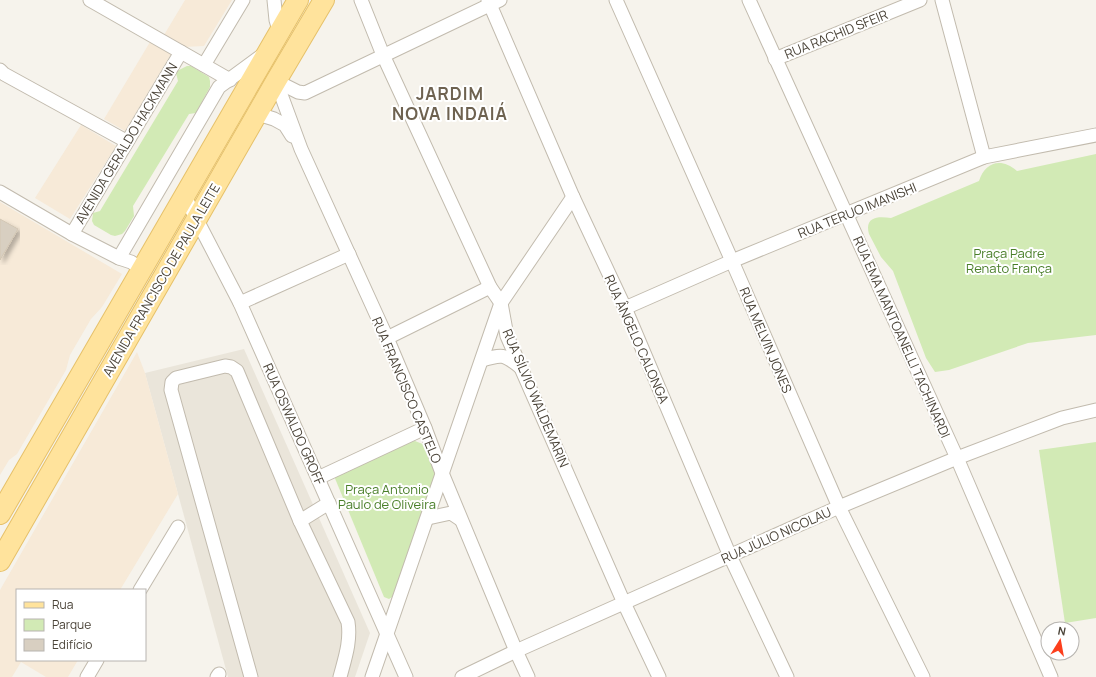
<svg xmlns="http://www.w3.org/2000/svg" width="1096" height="677" viewBox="0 0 1096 677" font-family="Manrope,sans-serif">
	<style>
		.residential { fill: #eae5da }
		.commercial { fill: #f7ead8 }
		.green { fill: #d2eab5 }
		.building { fill: #d8cfc1; stroke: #d3c7b4; filter: url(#shadow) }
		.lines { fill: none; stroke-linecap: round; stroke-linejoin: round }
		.minor-casing { stroke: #c2bbae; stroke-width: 15 }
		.primary-casing { stroke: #e6c16a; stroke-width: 22 }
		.minor { stroke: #fff; stroke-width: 13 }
		.primary { stroke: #ffe39c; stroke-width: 20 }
		.labels { text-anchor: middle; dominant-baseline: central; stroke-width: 4; stroke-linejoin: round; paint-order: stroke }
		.street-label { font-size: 13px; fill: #4b4439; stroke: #fff }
		.park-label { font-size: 13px; fill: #4a7f2a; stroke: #fff }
		.district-label { font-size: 17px; font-weight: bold; letter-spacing: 1px; fill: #6e6250; stroke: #fff }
	</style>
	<defs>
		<filter id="shadow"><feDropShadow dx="3.5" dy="3.5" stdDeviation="2" flood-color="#0004"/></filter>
	</defs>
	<rect width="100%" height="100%" fill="#f6f3ec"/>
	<path class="residential" d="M244,349L370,633L355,677H228L145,373Z"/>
	<g class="commercial">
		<path d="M185,0H232L204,46L184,47L164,35Z"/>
		<path d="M150,42L171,54L125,131L104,119Z"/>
		<path d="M81,125L116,146L70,219L35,198Z"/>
		<path d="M0,202L122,274L102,307L91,319L70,355L66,370L17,454L9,460L0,475Z"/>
		<path d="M137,352L145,373L178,494L120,590H17V660H78L68,677H46L21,662L12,677H0V590Z"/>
	</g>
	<g class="green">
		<path d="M187,66H191L209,77L210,81V87L196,113L189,114L133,206L134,216L125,231L122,234L115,236L111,235L94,225L92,221L93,213L100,211L178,81L176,73L179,70Z"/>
		<path d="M1096,154V335L1028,343L949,370L935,372L926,358L893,271L881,257L869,234C864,216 879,216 891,218L979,181C985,162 1001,157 1017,171Z"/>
		<path d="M415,441L425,445L438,474L392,597L389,599L384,597L334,476L408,442Z"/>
		<path d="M1096,442V618L1065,623L1039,450Z"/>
	</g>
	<path class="building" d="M0,219L18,229L0,260Z"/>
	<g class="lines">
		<defs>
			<g id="minor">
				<path d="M90,0L230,80"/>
				<path d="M274,0L276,20L280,33"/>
				<path d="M361,0L383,55L490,287L501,303L507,336L624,603L659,677"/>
				<path d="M488,0L573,197L625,308L730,556L787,677"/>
				<path d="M616,0L732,261L839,507L923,677"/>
				<path d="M749,0L957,458L1051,677"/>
				<path d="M942,0L984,157"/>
				<path d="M775,59L920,0"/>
				<path d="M204,65L243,0"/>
				<path d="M0,70L4,74L126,141"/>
				<path d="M276,81L301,149L387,338L425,428L442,473L516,651L528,677"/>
				<path d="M276,81L298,92L305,93L500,0"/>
				<path d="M258,114L274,119L285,125L292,136"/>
				<path d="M0,192L72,234L119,258L131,262L142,269"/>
				<path d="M185,197L240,303L406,677"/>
				<path d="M72,234L181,52"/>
				<path d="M119,258L219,87L264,54"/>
				<path d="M240,303L349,254"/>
				<path d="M625,308L732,261L984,157L1096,135"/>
				<path d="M387,338L490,287"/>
				<path d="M482,360C502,354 504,354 520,367"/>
				<path d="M318,478L425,428"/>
				<path d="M428,518L451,513L460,519"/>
				<path d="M300,521L329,503"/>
				<path d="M140,590L178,527"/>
				<path d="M87,677L97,660"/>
				<path d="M217,677L219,674"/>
				<path d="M251,677L171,390L172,382L176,378L225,366L231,367L237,371L300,521L348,622C351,641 345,658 340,677"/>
				<path d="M372,677L501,303L573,197"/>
				<path d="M462,677L516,651L839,507L957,458L1062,418L1096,410"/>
			</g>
			<g id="primary">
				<path d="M0,514L298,0"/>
				<path d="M0,561L276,81L324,0"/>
			</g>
		</defs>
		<use href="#minor" class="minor-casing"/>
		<use href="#primary" class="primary-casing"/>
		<use href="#minor" class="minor"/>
		<use href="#primary" class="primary"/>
	</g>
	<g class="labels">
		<g class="street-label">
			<text transform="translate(836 34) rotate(-22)">RUA RACHID SFEIR</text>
			<text transform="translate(126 143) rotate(-59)">AVENIDA GERALDO HACKMANN</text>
			<text transform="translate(857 210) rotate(-22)">RUA TERUO IMANISHI</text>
			<text transform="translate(161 280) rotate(-60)">AVENIDA FRANCISCO DE PAULA LEITE</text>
			<text transform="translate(902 337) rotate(66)">RUA EMA MANTOANELLI TACHINARDI</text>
			<text transform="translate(637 339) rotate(66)">RUA ÂNGELO CALONGA</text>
			<text transform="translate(766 340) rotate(67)">RUA MELVIN JONES</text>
			<text transform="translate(407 390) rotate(67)">RUA FRANCISCO CASTELO</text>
			<text transform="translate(536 398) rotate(67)">RUA SÍLVIO WALDEMARIN</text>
			<text transform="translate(294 424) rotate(66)">RUA OSWALDO GROFF</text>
			<text transform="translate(776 535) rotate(-24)">RUA JÚLIO NICOLAU</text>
		</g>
		<g class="park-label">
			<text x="1009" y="253">Praça Padre<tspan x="1009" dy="15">Renato França</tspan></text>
			<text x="387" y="489">Praça Antonio<tspan x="387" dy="15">Paulo de Oliveira</tspan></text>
		</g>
		<g class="district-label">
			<text x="450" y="93">JARDIM<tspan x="450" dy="20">NOVA INDAIÁ</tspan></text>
		</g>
	</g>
	<rect x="16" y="589" width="130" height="72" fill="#ffffff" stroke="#b7b4b0"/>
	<rect x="24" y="602" width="20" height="6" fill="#ffe39c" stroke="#b7b4b0"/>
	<text x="52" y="609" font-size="12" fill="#4b4439">Rua</text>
	<rect x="24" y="619" width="20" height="12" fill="#d2eab5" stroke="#b7b4b0"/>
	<text x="52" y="629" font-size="12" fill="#4b4439">Parque</text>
	<rect x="24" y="639" width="20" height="12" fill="#d8cfc1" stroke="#b7b4b0"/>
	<text x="52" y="649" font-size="12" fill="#4b4439">Edifício</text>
	<g transform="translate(1060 641) rotate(11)"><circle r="19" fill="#ffffff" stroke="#b7b4b0"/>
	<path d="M0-3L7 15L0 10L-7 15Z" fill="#fc3f1d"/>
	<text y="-6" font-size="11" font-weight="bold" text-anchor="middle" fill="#4b4439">N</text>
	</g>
</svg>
